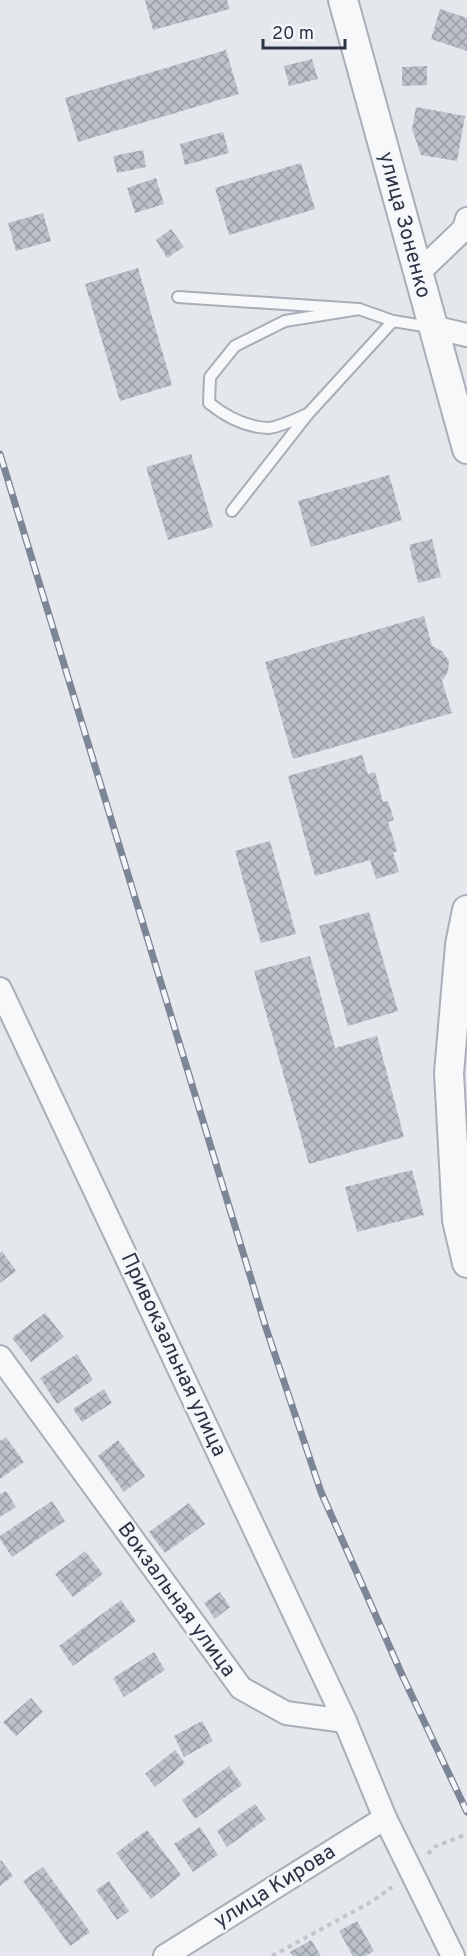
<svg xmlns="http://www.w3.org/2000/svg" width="467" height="1956" viewBox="0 0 467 1956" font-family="Overpass,sans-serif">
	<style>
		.building { fill: url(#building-cross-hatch) }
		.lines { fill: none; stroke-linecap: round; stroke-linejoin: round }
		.service-casing { stroke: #a9aeb7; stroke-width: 14 }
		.minor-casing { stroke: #a9aeb7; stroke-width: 26 }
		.tertiary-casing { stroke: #a9aeb7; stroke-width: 32 }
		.path { stroke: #c2c5cb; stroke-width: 4; stroke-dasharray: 4.5 4.5; stroke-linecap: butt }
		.service { stroke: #f7f8fa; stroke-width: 10 }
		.minor { stroke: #f7f8fa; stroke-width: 22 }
		.tertiary { stroke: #f7f8fa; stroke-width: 28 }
		.rail-casing { stroke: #7d8696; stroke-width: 7 }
		.rail { stroke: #f4f6f9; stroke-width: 4.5; stroke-dasharray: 14; stroke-linecap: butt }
		.labels { text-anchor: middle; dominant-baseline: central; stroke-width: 5; stroke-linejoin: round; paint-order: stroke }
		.street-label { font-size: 21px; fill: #2b3445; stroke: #f4f6f9 }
	</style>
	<defs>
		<pattern id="building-cross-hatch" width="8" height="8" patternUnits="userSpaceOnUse" patternTransform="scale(1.5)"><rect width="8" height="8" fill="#bbc0ca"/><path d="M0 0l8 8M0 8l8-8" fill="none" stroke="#989da6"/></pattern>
	</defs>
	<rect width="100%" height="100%" fill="#e4e7ec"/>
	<g class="building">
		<path d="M145,0H227L230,9L153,30Z"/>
		<path d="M440,9L467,18V51L431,39Z"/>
		<path d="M226,50L239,94L78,142L65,98Z"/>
		<path d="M312,59L318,79L289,86L284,66Z"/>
		<path d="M427,66V85L402,86V67Z"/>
		<path d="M416,107L465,116L457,161L421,155L412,129Z"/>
		<path d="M223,132L229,153L185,165L180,144Z"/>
		<path d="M143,150L146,167L117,173L113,156Z"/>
		<path d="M301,163L315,209L229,235L215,188Z"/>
		<path d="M156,178L164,204L135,213L127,188Z"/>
		<path d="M43,213L51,241L16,251L8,223Z"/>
		<path d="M171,229L184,247L167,258L156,240Z"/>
		<path d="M138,268L172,385L120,401L85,284Z"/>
		<path d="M191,454L213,527L168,540L146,467Z"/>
		<path d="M389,475L402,520L311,547L298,501Z"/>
		<path d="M432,539L441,577L418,583L409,545Z"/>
		<path d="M424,616L432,646L442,651L449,661L448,672L442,681L452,713L293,759L265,662Z"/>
		<path d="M362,755L368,774L375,772L383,802L388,801L394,820L388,822L397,851L393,853L399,872L376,879L370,860L315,876L288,776Z"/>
		<path d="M270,841L296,934L261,943L235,851Z"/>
		<path d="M369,912L398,1011L348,1026L319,926Z"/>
		<path d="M310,956L335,1048L377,1036L404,1137L309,1164L254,971Z"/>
		<path d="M412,1170L424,1215L357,1232L345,1187Z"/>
		<path d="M2,1251L16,1271L0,1283V1253Z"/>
		<path d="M45,1313L64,1337L31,1362L12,1338Z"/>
		<path d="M77,1354L93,1380L57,1404L40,1378Z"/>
		<path d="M104,1389L112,1403L82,1422L73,1409Z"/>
		<path d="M6,1437L24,1462L0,1479V1441Z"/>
		<path d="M118,1440L145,1476L124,1492L98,1456Z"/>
		<path d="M6,1491L16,1507L0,1517V1494Z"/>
		<path d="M52,1501L65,1521L12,1557L0,1539V1536Z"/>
		<path d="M189,1503L205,1524L165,1553L149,1532Z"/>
		<path d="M85,1551L103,1574L73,1597L55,1574Z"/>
		<path d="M220,1592L230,1607L215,1619L204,1603Z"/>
		<path d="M121,1600L136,1621L73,1666L59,1646Z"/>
		<path d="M154,1652L165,1670L124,1697L113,1678Z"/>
		<path d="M31,1698L43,1712L16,1736L3,1722Z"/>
		<path d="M202,1721L213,1741L184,1757L174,1736Z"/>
		<path d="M175,1750L185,1763L155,1787L145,1774Z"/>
		<path d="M229,1766L242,1785L195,1819L182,1800Z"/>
		<path d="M255,1804L266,1819L227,1847L217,1831Z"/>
		<path d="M200,1827L218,1855L193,1872L174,1844Z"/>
		<path d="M147,1830L181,1875L151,1899L116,1853Z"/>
		<path d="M1,1860L13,1876L0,1886V1862Z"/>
		<path d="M43,1867L90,1932L70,1946L23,1881Z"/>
		<path d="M109,1881L129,1911L117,1920L96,1890Z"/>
		<path d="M357,1921L374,1951L365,1956H353L339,1931Z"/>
		<path d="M311,1940L321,1956H293L290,1952Z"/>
	</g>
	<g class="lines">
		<defs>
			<g id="service">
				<path d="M178,297L359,309L393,321L430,327"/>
				<path d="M308,414C298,418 278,428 268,428C246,427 225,416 209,403L210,377L235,346L285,321L359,309"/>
				<path d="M232,511L308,414L393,321"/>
			</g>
			<g id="minor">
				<path d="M417,274L464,229L467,219"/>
				<path d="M432,327L467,335"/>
				<path d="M0,989L345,1721L385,1818L453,1956"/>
				<path d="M0,1357L241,1688L286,1713L345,1721"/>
				<path d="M165,1956L385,1818"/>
			</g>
			<g id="tertiary">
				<path d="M343,0L467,449"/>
				<path d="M467,910L460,945L449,1073L457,1220L467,1263"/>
			</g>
		</defs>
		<use href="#service" class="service-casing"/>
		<use href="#minor" class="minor-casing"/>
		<use href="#tertiary" class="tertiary-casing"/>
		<g class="path">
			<path d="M428,1854L434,1847L467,1834"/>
			<path d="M272,1956L371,1902L392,1887"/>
		</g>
		<use href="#service" class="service"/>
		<use href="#minor" class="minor"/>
		<use href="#tertiary" class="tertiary"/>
		<defs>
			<path id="rail" d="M0,454L266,1328L321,1492L403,1677L467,1812"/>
		</defs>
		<use href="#rail" class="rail-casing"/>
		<use href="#rail" class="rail"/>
	</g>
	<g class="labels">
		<g class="street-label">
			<text transform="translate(404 225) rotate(75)">улица Зоненко</text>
			<text transform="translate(173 1355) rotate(65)">Привокзальная улица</text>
			<text transform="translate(176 1600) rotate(54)">Вокзальная улица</text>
			<text transform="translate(275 1887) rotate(-32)">улица Кирова</text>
		</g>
	</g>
	<path d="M263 39v9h82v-9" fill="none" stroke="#2b3445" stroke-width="3"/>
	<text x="272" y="39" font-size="18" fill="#2b3445" stroke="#f4f6f9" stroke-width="4.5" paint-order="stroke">20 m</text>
</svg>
